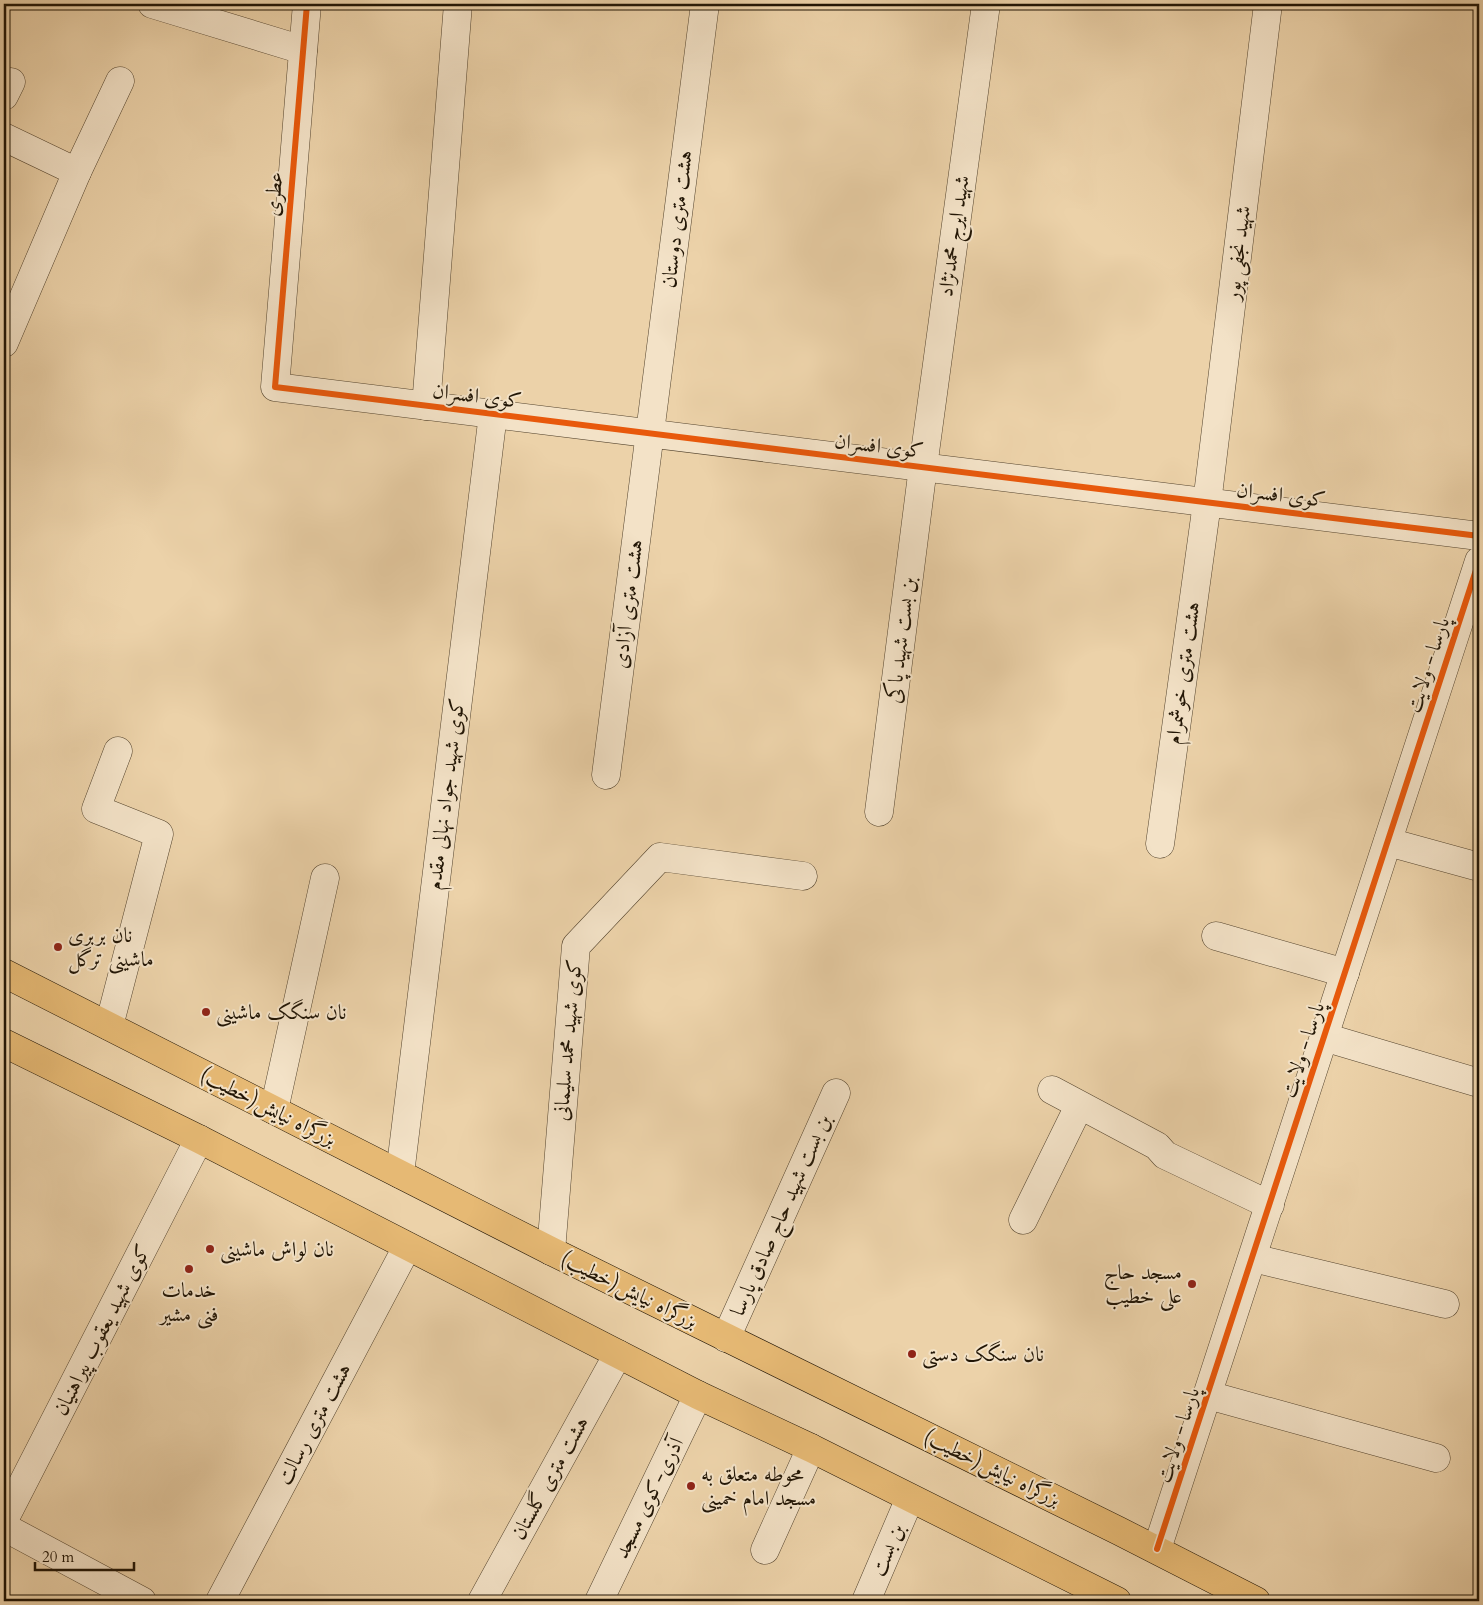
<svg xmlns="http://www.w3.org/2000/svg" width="1483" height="1605" viewBox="0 0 1483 1605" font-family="Cardo,Amiri,serif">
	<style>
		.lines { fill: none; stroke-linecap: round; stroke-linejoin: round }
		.minor-casing { stroke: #54442e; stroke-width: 29 }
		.highway-casing { stroke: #211505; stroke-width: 29 }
		.minor { stroke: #f3e2c7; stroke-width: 28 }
		.highway { stroke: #e6b974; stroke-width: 28 }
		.cycleway-casing { stroke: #f3e2c7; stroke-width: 9 }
		.cycleway { stroke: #e8590c; stroke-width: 6 }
		.poi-dot { fill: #8f2418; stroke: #f3e2c7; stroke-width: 2 }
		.labels { text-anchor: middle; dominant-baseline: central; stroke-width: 4; stroke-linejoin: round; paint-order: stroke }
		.street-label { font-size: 21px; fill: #211505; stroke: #f3e2c7 }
		.poi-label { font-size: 21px; fill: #211505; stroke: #f3e2c7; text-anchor: start }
	</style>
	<rect width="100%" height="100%" fill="#ecd2a9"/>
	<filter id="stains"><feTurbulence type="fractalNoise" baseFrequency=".004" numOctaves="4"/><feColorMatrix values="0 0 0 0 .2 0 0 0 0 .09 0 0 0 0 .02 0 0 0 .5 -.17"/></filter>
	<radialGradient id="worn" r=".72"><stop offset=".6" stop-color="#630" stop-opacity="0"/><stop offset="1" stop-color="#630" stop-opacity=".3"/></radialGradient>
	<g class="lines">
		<defs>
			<g id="minor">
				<path d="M152,4L303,50"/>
				<path d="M307,4L275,387L1479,536"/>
				<path d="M4,96L11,82"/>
				<path d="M4,137L77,172L4,343"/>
				<path d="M77,172L120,81"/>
				<path d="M426,406L458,4"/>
				<path d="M606,775L705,4"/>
				<path d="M879,812L923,467L986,4"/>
				<path d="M1388,842L1479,867"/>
				<path d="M1160,844L1207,503L1268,4"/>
				<path d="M1216,936L1345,973"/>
				<path d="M109,1026L159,834L96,809L118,751"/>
				<path d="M1324,1037L1479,1083"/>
				<path d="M1052,1090L1157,1146L1165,1155L1270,1205"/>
				<path d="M274,1110L325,878"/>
				<path d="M400,1174L493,414"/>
				<path d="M1023,1220L1079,1106"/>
				<path d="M551,1251L576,946L660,857L803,876"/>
				<path d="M1253,1258L1445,1304"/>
				<path d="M726,1338L836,1093"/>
				<path d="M1208,1395L1436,1458"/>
				<path d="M4,1520L199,1139"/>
				<path d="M4,1527L142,1601"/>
				<path d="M1157,1549L1479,561"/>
				<path d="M765,1550L811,1448"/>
				<path d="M220,1601L407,1247"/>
				<path d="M482,1601L618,1354"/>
				<path d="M599,1601L698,1395"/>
				<path d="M866,1601L910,1498"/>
			</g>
			<g id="highway">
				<path d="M4,973L551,1251L1119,1531L1256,1601"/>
				<path d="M4,1043L199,1139L698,1395L811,1448L1117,1601"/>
			</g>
		</defs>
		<use href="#minor" class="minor-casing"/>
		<use href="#highway" class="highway-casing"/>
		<use href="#minor" class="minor"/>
		<use href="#highway" class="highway"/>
		<defs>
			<g id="cycleway">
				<path d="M307,4L275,387L1479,536"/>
				<path d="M1157,1549L1479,561"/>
			</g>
		</defs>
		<use href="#cycleway" class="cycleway-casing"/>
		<use href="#cycleway" class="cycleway"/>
	</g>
	<g class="poi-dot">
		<circle cx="58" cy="947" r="5"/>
		<circle cx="206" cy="1012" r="5"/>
		<circle cx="210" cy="1249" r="5"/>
		<circle cx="189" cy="1269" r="5"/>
		<circle cx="1192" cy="1284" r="5"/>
		<circle cx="912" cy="1354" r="5"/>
		<circle cx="691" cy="1486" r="5"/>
	</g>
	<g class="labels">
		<g class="street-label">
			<text transform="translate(274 194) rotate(-85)">عطری</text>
			<text transform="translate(677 219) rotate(-83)">هشت متری دوستان</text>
			<text transform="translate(954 236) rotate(-82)">شهید ایرج محمدنژاد</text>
			<text transform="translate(1238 253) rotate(-83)">شهید نجفی پور</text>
			<text transform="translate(477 396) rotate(7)">کوی افسران</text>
			<text transform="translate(879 446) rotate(7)">کوی افسران</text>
			<text transform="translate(1281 495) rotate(7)">کوی افسران</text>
			<text transform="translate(628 604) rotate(-83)">هشت متری آزادی</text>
			<text transform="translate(901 640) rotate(-83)">بن بست شهید پاکى</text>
			<text transform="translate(1428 665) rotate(-72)">پارسا - ولایت</text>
			<text transform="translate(1183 673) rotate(-82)">هشت متری خوشمرام</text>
			<text transform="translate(446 794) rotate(-83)">کوی شهید جواد نهالی مقدم</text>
			<text transform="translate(568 1040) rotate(-85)">کوی شهید محمد سلیمانی</text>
			<text transform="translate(1303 1050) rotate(-72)">پارسا - ولایت</text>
			<text transform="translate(268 1107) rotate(27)">بزرگراه نیایش(خطیب)</text>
			<text transform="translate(781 1215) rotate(-66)">بن بست شهید حاج صادق پارسا</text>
			<text transform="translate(629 1290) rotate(26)">بزرگراه نیایش(خطیب)</text>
			<text transform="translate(102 1330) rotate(-63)">کوی شهید یعقوب پیراهنیان</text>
			<text transform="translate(314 1424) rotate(-62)">هشت متری رسالت</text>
			<text transform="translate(1178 1435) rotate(-72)">پارسا - ولایت</text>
			<text transform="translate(992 1468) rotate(26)">بزرگراه نیایش(خطیب)</text>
			<text transform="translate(550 1478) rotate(-61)">هشت متری گلستان</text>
			<text transform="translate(649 1498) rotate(-64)">آذری-کوی مسجد</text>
			<text transform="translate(888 1550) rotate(-67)">بن بست</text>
		</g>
		<g class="poi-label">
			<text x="68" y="935">نان بربری<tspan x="68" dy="24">ماشینی ترگل</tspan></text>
			<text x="216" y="1012">نان سنگک ماشینی</text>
			<text x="220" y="1249">نان لواش ماشینی</text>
			<text x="1182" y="1272" text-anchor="end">مسجد حاج<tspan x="1182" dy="24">علی خطیب</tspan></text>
			<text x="189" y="1290" text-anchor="middle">خدمات<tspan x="189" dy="24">فنی مشیر</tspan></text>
			<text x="922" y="1354">نان سنگک دستی</text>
			<text x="701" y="1474">محوطه متعلق به<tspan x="701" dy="24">مسجد امام خمینی</tspan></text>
		</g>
	</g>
	<rect width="1483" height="1605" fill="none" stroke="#ecd2a9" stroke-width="20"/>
	<rect x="5" y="5" width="1473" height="1595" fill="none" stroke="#211505" stroke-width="2.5"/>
	<rect x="10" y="10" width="1463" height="1585" fill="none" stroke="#211505"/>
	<path d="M35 1562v8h99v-8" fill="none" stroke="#211505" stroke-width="2.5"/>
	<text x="42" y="1562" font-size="15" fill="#211505" stroke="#f3e2c7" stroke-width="4" paint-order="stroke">20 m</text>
	<rect width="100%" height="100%" filter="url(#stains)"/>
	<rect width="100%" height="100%" fill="url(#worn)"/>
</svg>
